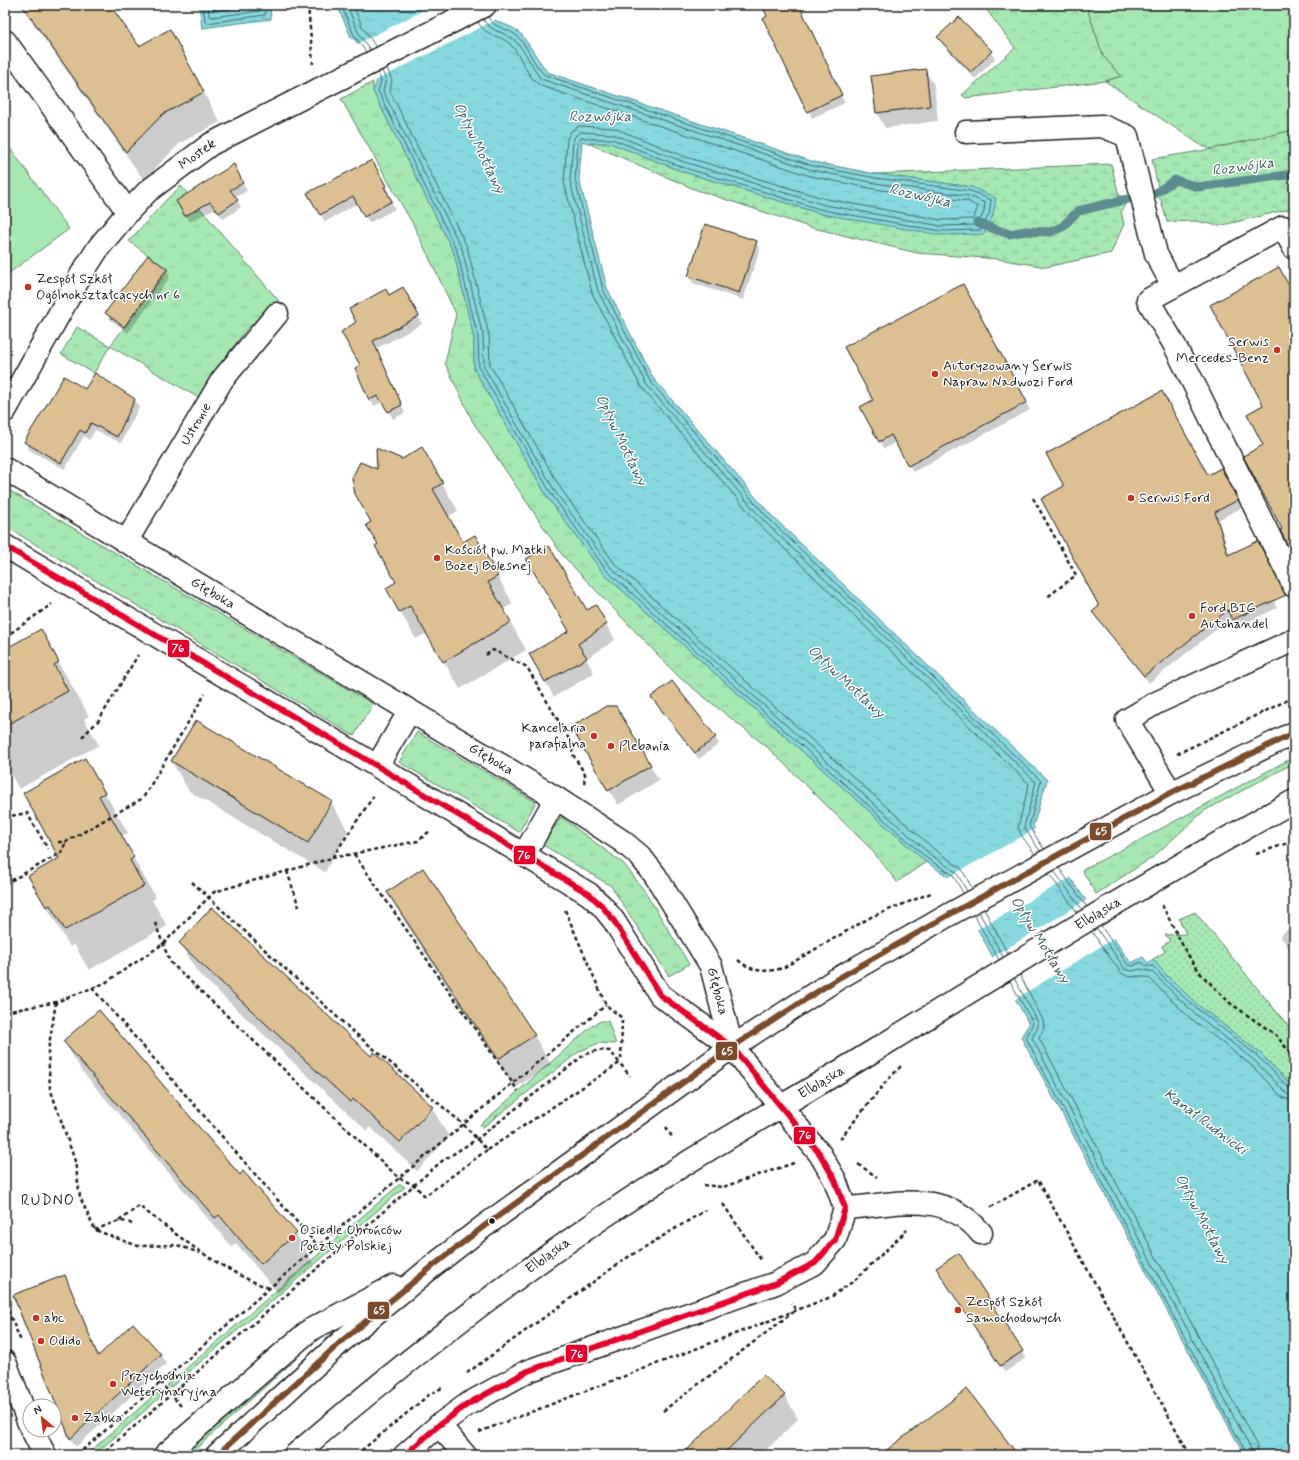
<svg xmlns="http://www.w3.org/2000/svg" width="1299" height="1460" viewBox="0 0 1299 1460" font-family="Mynerve,sans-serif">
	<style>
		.grass { fill: url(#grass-tufts); stroke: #608267 }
		.forest { fill: url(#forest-crowns); stroke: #608267 }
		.wetland { fill: url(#wetland-marsh); stroke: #608267 }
		.park { fill: url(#park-dots); stroke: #608267 }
		.pitch { fill: #a5e8b2; stroke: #608267 }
		.water { fill: url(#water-ripples); stroke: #5c8c90 }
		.pier { fill: #fff }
		.shadow { fill: #0003 }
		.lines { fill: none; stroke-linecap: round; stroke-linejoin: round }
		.shore { stroke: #46676a; stroke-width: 1 }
		.stream { stroke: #5c8c90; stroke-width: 9 }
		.building { fill: #dcc091; stroke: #1c1c1c }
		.minor-casing { stroke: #1c1c1c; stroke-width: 25 }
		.major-casing { stroke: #1c1c1c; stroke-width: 25 }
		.path { stroke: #1c1c1c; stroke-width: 2.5; stroke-dasharray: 4 3; stroke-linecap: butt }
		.minor { stroke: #fff; stroke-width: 22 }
		.major { stroke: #fff; stroke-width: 22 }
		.bus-1-casing { stroke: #fff; stroke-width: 9 }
		.bus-2-casing { stroke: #fff; stroke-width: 9 }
		.bus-1 { stroke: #7a4b2a; stroke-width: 6 }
		.bus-2 { stroke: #e4002b; stroke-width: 6 }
		.poi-dot { fill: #c8321e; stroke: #fff; stroke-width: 1.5 }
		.bus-dot { fill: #1c1c1c; stroke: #fff; stroke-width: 1.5 }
		.labels { text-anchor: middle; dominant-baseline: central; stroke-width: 3; stroke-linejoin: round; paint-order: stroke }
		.street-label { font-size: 14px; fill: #1c1c1c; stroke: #fff }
		.poi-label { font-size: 14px; fill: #1c1c1c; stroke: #fff; text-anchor: start }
		.water-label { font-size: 15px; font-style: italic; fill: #415d60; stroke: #fff }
		.neighbourhood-label { font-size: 15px; letter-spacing: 1px; fill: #1c1c1c; stroke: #fff }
		.line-badge { stroke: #fff; stroke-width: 1.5 }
		.badge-label { font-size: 11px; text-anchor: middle; font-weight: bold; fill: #fff }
	</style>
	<defs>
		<pattern id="grass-tufts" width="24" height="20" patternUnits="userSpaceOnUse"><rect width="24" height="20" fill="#a5e8b2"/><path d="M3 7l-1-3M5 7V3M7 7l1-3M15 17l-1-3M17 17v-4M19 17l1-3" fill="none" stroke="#8dc698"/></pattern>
		<pattern id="forest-crowns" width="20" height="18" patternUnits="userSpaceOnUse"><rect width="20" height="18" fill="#a5e8b2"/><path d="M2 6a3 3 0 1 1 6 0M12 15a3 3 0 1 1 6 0" fill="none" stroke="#8dc698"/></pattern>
		<pattern id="wetland-marsh" width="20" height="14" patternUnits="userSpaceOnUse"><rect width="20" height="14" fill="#a5e8b2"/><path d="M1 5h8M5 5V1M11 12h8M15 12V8" fill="none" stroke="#8dc698"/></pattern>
		<pattern id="park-dots" width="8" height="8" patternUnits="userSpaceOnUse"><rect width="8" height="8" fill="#a5e8b2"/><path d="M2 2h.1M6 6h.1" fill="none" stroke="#8dc698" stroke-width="1.8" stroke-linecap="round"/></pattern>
		<pattern id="water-ripples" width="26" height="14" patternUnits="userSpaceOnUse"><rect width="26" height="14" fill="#86d7de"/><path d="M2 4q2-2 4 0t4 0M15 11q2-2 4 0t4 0" fill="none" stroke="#73b8be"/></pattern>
	</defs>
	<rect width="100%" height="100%" fill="#fff"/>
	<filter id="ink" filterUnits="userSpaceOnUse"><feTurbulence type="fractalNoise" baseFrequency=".025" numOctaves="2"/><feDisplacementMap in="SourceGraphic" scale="8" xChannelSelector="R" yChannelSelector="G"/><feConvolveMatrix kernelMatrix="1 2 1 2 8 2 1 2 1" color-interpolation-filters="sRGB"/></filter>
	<g filter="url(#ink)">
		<g class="grass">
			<path d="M1086,5H1294V130L1212,149L1202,146L1105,81L1121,76L1103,56Z"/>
			<path d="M373,82V91L454,253L474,338V369L548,498L604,574L926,862L897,882L870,848L767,747L679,677L563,556L473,422L445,363L456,314L414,226L341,99Z"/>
			<path d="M181,186L279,301L246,330L217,368L199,398L110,346L94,373L61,354L77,327L110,346L168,270L129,241L166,200Z"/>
			<path d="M5,488L373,704L354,736L5,526Z"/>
			<path d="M417,732L536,802L519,832L399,762Z"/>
			<path d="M1294,757V763L1204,811L1153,857L1096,894L1082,870C1154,834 1223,794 1294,757Z"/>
			<path d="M561,817L624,864L646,893L689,964L669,976L611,886L543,845Z"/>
			<path d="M601,1021H608L616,1044L599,1043L580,1051L482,1128L480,1125L593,1025Z"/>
			<path d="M400,1184L405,1187L170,1388L167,1385Z"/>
			<path d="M295,1356L297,1358L189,1455H183Z"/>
			<path d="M160,1390L163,1395L94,1455H86Z"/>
		</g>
		<path class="forest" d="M983,5H1086L1103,56L1121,76L1105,81L966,98L962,95L1015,48Z"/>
		<g class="wetland">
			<path d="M1294,130V208L1219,226L1196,221L1167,222L1161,200L1154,194L1158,188L1152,159L1212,149Z"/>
			<path d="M588,143H610L681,171L822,214L984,234L993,215L972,187L876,174L1111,164L1119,195L1128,199L1121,212L1124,224L1111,253L1046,267L998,259L917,253L809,227L694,189Z"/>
		</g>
		<path class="park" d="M1195,912L1294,1033V1088L1261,1054L1199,1006L1165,974L1153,959L1165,952L1162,946L1170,941L1165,935L1186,934L1179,919Z"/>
		<path class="pitch" d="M5,141L69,229L5,276Z"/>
		<g class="water">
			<path d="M199,5H270L271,19L202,28Z"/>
			<path d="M337,5H485L494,20L513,28L522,35L547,72L814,162L876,174L972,187L996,198L993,215L984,234L940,235L822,214L681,171L610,143H588L582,141L579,179L607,288L653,378L771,515L1047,780L1033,826L1131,963L1143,957L1148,963L1153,959L1165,974L1199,1006L1261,1054L1294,1088V1455H1244L1021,1037L1029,1024L950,878L926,862L604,574L548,498L474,369V338L454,253L373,91L377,81L356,41L351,37Z"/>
		</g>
		<g class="pier">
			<path d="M434,5H487L497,19L375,81L355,45Z"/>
			<path d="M1037,828L1072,877L976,930L947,878Z"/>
			<path d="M1088,899L1116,937L1014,1000L991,958Z"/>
		</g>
		<g class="shadow">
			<path d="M20,5H108L138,47L186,60L220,122L180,143L144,180Z"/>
			<path d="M763,5H811L801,10L845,103L812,118Z"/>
			<path d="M939,38L991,52L995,59L975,79L943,45Z"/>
			<path d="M925,70L934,85L938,121L885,128L877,113Z"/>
			<path d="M376,168L389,193L388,194L395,209L369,223L358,203L325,222L308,193Z"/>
			<path d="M237,172L247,191L235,197L241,207L224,219L214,209L190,222L177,201Z"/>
			<path d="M756,242L760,250L743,300L693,283L689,276Z"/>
			<path d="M148,257L166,270L170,277L128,333L111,320L106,313Z"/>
			<path d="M403,289L422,324L376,349L405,413L393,419L383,402L374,406L370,399L362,366L357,323L389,296Z"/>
			<path d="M967,292L1030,410L913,472L896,442L884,449L862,407L874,401Z"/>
			<path d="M86,391L135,399L139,407L121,443L95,430L89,440L84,436L65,469L29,450L25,442Z"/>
			<path d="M422,448L458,511L448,517L463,543L475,537L513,604L503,609L526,650L460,689L427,633L416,639L387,589L397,583L379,545L372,522L378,471L402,460Z"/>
			<path d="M1225,476L1241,508L1218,520L1230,555L1260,571L1277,608L1237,627L1232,617L1149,683L1093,612L1208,477Z"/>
			<path d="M596,606L615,640L586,659L594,673L554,697L530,655L570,632L586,612Z"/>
			<path d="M40,630L89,716L84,719L99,745L19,789L5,764V650Z"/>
			<path d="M653,697L715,737L719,744L699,759Z"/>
			<path d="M581,743L650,765L659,780L618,805Z"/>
			<path d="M85,759L128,833L121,836L156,898L152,900L167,926L89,970L74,944L70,947L29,876L61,859Z"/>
			<path d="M172,762L331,802L348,831L325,872L189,791Z"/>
			<path d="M388,892L534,1035L551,1065L515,1088L405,922Z"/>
			<path d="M1294,924V955L1280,936Z"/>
			<path d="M181,943L371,1057L432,1108L449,1137L417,1171L370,1127L367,1131L197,972Z"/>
			<path d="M64,1041L240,1176L296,1234L313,1263L278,1293L236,1243L232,1247L81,1070Z"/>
			<path d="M942,1275L1022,1351L1026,1358L1005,1372Z"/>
			<path d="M65,1276L98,1356L160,1354L166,1364L76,1447L71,1439L14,1296Z"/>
			<path d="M763,1376L785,1396L798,1419L761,1455H684Z"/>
		</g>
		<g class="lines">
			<g class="shore">
				<path d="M203,5L205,21L207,23L265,15L266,5"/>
				<path d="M208,5L209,16L211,17L260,11L261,5"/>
				<path d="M214,5L216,11L255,5"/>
				<path d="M341,5L354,35L366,52"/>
				<path d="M347,5L358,32L370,50"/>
				<path d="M353,5L363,28L376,47"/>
				<path d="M488,17C494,29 509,28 518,37C529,48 534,66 545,75L813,166L876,178L971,191L991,200L989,214L981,230L941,231L823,210L682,167L612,139H589L582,137L578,142L575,180L603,289L650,381L768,518L1041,781L1029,826L1044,849"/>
				<path d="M483,19C490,32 503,31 514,40C524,49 532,65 539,77L544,80L812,170L875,183L969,196L985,203L984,212L977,225L941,226L825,205L684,162L613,134L581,132L575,136L573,141L570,181L598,291L646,384L764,521L1036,782L1024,827L1040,851"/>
				<path d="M478,22C487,38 500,34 511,45C522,57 527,78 541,86L810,176L874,189L967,201L978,207L973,219L941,220L826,199L686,157L614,128L579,126L571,131L567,139L564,182L592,293L641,387L760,525L1029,784L1018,827L1021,835L1035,854"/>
				<path d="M387,68L392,80L390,91L467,247L489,335L490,365L561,489L615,564L935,850L961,868L972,888"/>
				<path d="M382,71L386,80L383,91L462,249L483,336L484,367L556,493L611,568L931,855L956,872L967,891"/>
				<path d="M378,73L381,81L378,91L457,251L478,337L479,368L552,495L607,571L928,859L953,875L963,893"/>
				<path d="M1059,868L1087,907"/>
				<path d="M1054,871L1082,909"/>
				<path d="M1049,874L1077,912"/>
				<path d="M984,909L1008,954"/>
				<path d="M979,912L1003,957"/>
				<path d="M974,915L999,960"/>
				<path d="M1101,926L1128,965L1133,966L1141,962L1147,966H1153C1183,1002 1222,1026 1257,1056C1269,1066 1279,1078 1290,1089L1294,1091"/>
				<path d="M1097,929L1125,969L1132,971L1140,969L1152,972L1193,1012L1255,1061L1287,1094L1294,1096"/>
				<path d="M1092,932L1121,973L1129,977L1140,976L1149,978L1189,1017L1251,1065L1282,1097L1294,1102"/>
				<path d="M1020,975L1043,1020L1044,1028L1039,1038L1257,1446L1258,1455"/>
				<path d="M1014,978L1038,1022V1027L1032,1038L1251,1449L1252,1455"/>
				<path d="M1010,981L1033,1023L1026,1038L1247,1455"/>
			</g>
			<g class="stream">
				<path d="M1154,194L1175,180L1198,187L1294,174"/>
				<path d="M977,223L1009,234L1026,231L1050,232L1062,227L1078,211L1128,199"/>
			</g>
		</g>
		<g class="building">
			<path d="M22,5H110L139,46L170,29L204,92L163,114L126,152Z"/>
			<path d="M762,5H799L842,95L807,112L763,19L767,16Z"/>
			<path d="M959,17L992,51L971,72L937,37Z"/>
			<path d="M926,69L930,106L876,113L871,76Z"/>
			<path d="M372,160L386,186L384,187L392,201L364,217L353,196L320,215L307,193Z"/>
			<path d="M234,164L243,183L230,190L238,200L219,213L210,202L185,216L176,201Z"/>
			<path d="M705,224L757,241L739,293L688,276Z"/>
			<path d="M148,255L167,269L124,327L105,313Z"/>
			<path d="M1279,267L1294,295V558L1280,530L1282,529L1243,456L1263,445L1247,414L1263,405L1210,305Z"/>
			<path d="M963,284L1027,402L908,466L891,435L879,442L860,407L873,400L844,347Z"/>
			<path d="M403,287L419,316L373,341L402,405L388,412L378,396L369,400L355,368L360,365L341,332L356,322L349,309L386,289L389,295Z"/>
			<path d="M95,373L135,399L117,437L91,423L85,433L80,430L61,463L24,442L64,376L85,389Z"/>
			<path d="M1162,391L1208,475L1221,468L1238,500L1215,512L1228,555L1258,541L1286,595L1232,620L1228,610L1144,676L1092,612L1099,606L1041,499L1064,486L1046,454Z"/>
			<path d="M422,447L443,483L433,489L463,542L475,535L498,576L488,582L511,622L443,662L410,606L399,612L386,588L396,582L375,546L378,544L366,525L371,522L355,494L352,478L360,462L377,469L376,448L402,459Z"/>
			<path d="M549,546L587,610L596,605L607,624L578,644L587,658L545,682L529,654L569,631L526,559Z"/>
			<path d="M41,629L59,662L54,665L68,691L5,726V649Z"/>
			<path d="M672,681L716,737L695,753L651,697Z"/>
			<path d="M606,706H616L651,765L608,791L571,727Z"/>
			<path d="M196,720L332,801L308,843L171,761Z"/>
			<path d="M85,758L105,793L99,796L134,857L130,860L144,886L65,930L50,905L46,907L28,876L59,858L23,793Z"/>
			<path d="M423,868L535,1035L498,1059L387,892Z"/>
			<path d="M212,907L371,1056L374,1052L433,1107L400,1142L353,1099L350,1102L179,943Z"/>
			<path d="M99,1010L240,1175L243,1171L297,1233L261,1264L219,1215L215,1218L63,1041Z"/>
			<path d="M959,1253L1023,1351L1000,1366L936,1268Z"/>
			<path d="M65,1275L98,1356L133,1323L161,1354L70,1439L13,1295Z"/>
			<path d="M763,1375L785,1395L722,1455H682Z"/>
			<path d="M967,1389L1018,1455H880Z"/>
		</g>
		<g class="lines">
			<defs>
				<g id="minor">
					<path d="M5,41L128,212"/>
					<path d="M966,132L1102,126L1127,136L1156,254L1173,286"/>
					<path d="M1294,248L1283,227L1148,300L1174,344L1294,586"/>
					<path id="s1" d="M5,411L81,275L99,247L128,212L148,191L211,144L485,5"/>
					<path id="s2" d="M5,469L556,798L622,841L640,856L655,875L711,966L732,1047"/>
					<path id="s3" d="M126,542L222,380L277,314"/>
					<path d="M5,546L377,766L589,894L602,906L614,921L660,995L732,1047L820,1154L835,1180L845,1208L835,1240L815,1263L776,1283L528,1371L468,1404L439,1425L405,1455"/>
					<path d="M377,766L409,712"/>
					<path d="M1171,793L1127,720L1156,703L1294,640"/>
					<path d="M524,855L556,798"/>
					<path d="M845,1208C895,1205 944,1188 981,1233"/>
					<path d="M5,1362L30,1426"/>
					<path d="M439,1425L465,1455"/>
					<path d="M32,1430L45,1455"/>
				</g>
				<g id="major">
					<path d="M165,1455L310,1330L394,1286"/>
					<path d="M217,1455L343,1340L434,1265L483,1227L732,1047L837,979L954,912L1171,793L1294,733"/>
					<path id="s4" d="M295,1455C412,1355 534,1260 664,1177C734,1133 805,1093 875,1050C1014,964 1152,879 1294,801"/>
				</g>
			</defs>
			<use href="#minor" class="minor-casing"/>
			<use href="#major" class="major-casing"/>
			<g class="path">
				<path d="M308,5L313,64"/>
				<path d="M1033,498L1076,575L1046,598"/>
				<path d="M5,637L52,604"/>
				<path d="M486,655L493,650L527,667L573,746L572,753L585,774L584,785"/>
				<path d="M82,737L99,720L138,655"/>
				<path d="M1177,754L1294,697"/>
				<path d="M5,817L27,813L48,849"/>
				<path d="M58,842H66L143,798L205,694"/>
				<path d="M354,854L518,1091"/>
				<path d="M1256,854L1294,841"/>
				<path d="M332,858L418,841L431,830"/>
				<path d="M287,871L299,907"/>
				<path d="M192,882L349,1028L463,1124L487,1150L621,1062"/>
				<path d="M5,884L61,853L66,842"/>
				<path d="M1162,905L1186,952L1201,974L1230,1003L1276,1035L1294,1058"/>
				<path d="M565,910L606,1005L622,1018L621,1062"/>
				<path d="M155,923L170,962L399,1178L414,1185L425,1196L487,1150"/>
				<path d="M738,960C752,972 766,973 783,968L871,917L931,893"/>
				<path d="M92,988L318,1246"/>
				<path d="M56,1002L48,1051L50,1088L75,1161L80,1197L95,1230L138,1246L177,1245L200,1253"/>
				<path d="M5,1012L56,1002L105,983L163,944L214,892L332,858L375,794"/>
				<path d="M666,1127L672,1137"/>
				<path d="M840,1139L885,1083L901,1066"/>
				<path d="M858,1164L877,1177"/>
				<path d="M703,1185L723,1187L794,1163"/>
				<path d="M723,1204L761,1260"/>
				<path d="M991,1207L1038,1180L1190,1455"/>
				<path d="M119,1221L139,1206C181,1238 220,1270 269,1288"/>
				<path d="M95,1230C106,1226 122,1216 133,1225"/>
				<path d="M5,1304L21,1341"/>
				<path d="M467,1373L625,1259L706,1210"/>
				<path d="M160,1382L181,1406"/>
				<path d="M663,1411L796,1310L791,1303"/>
				<path d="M479,1432L831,1297L855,1280L907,1230"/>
				<path d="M77,1455L318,1246L606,1005"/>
				<path d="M101,1455L442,1161L477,1139L584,1055L598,1050L610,1051L630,1076"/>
				<path d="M356,1455L430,1394L444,1387"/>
			</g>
			<use href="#minor" class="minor"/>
			<use href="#major" class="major"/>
			<defs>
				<path id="bus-1" d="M217,1455L343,1340L434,1265L483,1227L732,1047L837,979L954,912L1171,793L1294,733"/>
				<path id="bus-2" d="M5,546L377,766L589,894L602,906L614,921L660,995L732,1047L820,1154L835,1180L845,1208L835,1240L815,1263L776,1283L528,1371L468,1404L439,1425L405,1455"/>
			</defs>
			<use href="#bus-1" class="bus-1-casing"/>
			<use href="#bus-2" class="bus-2-casing"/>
			<use href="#bus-1" class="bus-1"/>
			<use href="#bus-2" class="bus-2"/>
		</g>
	</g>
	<g class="poi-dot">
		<circle cx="28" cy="287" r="4"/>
		<circle cx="1277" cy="350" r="4"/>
		<circle cx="935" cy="374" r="4"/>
		<circle cx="1131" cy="498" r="4"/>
		<circle cx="437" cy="558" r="4"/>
		<circle cx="1192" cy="616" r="4"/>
		<circle cx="594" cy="736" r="4"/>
		<circle cx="611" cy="746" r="4"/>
		<circle cx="292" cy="1238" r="4"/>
		<circle cx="958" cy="1310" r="4"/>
		<circle cx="36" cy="1318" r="4"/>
		<circle cx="41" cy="1341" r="4"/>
		<circle cx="113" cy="1384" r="4"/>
		<circle cx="75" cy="1418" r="4"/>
	</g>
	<circle class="bus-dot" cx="492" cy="1221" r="3.5"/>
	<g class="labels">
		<g class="street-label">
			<text stroke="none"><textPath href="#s1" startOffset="325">Mostek</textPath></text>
			<text stroke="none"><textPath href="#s3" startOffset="137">Ustronie</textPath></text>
			<text stroke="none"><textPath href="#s2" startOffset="242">Głęboka</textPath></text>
			<text stroke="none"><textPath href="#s2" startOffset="566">Głęboka</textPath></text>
			<text stroke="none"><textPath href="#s4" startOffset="970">Elbląska</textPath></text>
			<text stroke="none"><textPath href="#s2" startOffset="901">Głęboka</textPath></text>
			<text stroke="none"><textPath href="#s4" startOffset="646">Elbląska</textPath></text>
			<text stroke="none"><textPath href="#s4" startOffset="322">Elbląska</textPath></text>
		</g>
		<g class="poi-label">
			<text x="36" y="279">Zespół Szkół<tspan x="36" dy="16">Ogólnokształcących nr 6</tspan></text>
			<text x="1269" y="342" text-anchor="end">Serwis<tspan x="1269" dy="16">Mercedes-Benz</tspan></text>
			<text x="943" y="366">Autoryzowany Serwis<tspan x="943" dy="16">Napraw Nadwozi Ford</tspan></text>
			<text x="1139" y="498">Serwis Ford</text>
			<text x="445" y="550">Kościół pw. Matki<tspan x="445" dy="16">Bożej Bolesnej</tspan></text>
			<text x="1200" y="608">Ford BIG<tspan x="1200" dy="16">Autohandel</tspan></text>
			<text x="586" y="728" text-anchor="end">Kancelaria<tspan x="586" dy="16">parafialna</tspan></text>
			<text x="619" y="746">Plebania</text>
			<text x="300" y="1230">Osiedle Obrońców<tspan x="300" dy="16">Poczty Polskiej</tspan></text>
			<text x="966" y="1302">Zespół Szkół<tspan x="966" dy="16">Samochodowych</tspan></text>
			<text x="44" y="1318">abc</text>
			<text x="49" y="1341">Odido</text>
			<text x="121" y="1376">Przychodnia<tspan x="121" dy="16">Weterynaryjna</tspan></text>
			<text x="83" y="1418">Żabka</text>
		</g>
		<g class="water-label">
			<text x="600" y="117">Rozwójka</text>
			<text transform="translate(479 148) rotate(64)">Opływ Motławy</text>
			<text transform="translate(1243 167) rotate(-8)">Rozwójka</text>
			<text transform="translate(920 196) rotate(13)">Rozwójka</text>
			<text transform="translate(621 440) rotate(64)">Opływ Motławy</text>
			<text transform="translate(846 682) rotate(43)">Opływ Motławy</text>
			<text transform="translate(1040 940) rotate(58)">Opływ Motławy</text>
			<text transform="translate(1205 1122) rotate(37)">Kanał Rudnicki</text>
			<text transform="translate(1202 1219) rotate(62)">Opływ Motławy</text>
		</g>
		<g class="neighbourhood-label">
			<text x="48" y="1201">RUDNO</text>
		</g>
	</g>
	<g class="line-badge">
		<rect x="167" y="639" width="23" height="19" rx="4" fill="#e4002b"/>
		<rect x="1089" y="822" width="23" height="19" rx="4" fill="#7a4b2a"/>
		<rect x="513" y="845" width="23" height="20" rx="4" fill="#e4002b"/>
		<rect x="715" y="1041" width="23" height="20" rx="4" fill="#7a4b2a"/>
		<rect x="793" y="1126" width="23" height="19" rx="4" fill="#e4002b"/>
		<rect x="367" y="1301" width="23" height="19" rx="4" fill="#7a4b2a"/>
		<rect x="565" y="1344" width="23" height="19" rx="4" fill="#e4002b"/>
	</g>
	<g class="badge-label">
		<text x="178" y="652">76</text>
		<text x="1101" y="835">65</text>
		<text x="524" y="859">76</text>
		<text x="727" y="1055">65</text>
		<text x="805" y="1139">76</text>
		<text x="379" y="1314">65</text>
		<text x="577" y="1358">76</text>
	</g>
	<rect width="1299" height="1460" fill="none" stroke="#fff" stroke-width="20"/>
	<rect x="10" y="10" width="1279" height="1440" fill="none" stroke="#1c1c1c" stroke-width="1.5" filter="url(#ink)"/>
	<g transform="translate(42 1418) rotate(331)"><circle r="19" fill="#ffffff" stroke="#a4a4a4"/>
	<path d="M0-3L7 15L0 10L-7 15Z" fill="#c8321e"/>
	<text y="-6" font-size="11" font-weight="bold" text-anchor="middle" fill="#1c1c1c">N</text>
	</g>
</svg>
